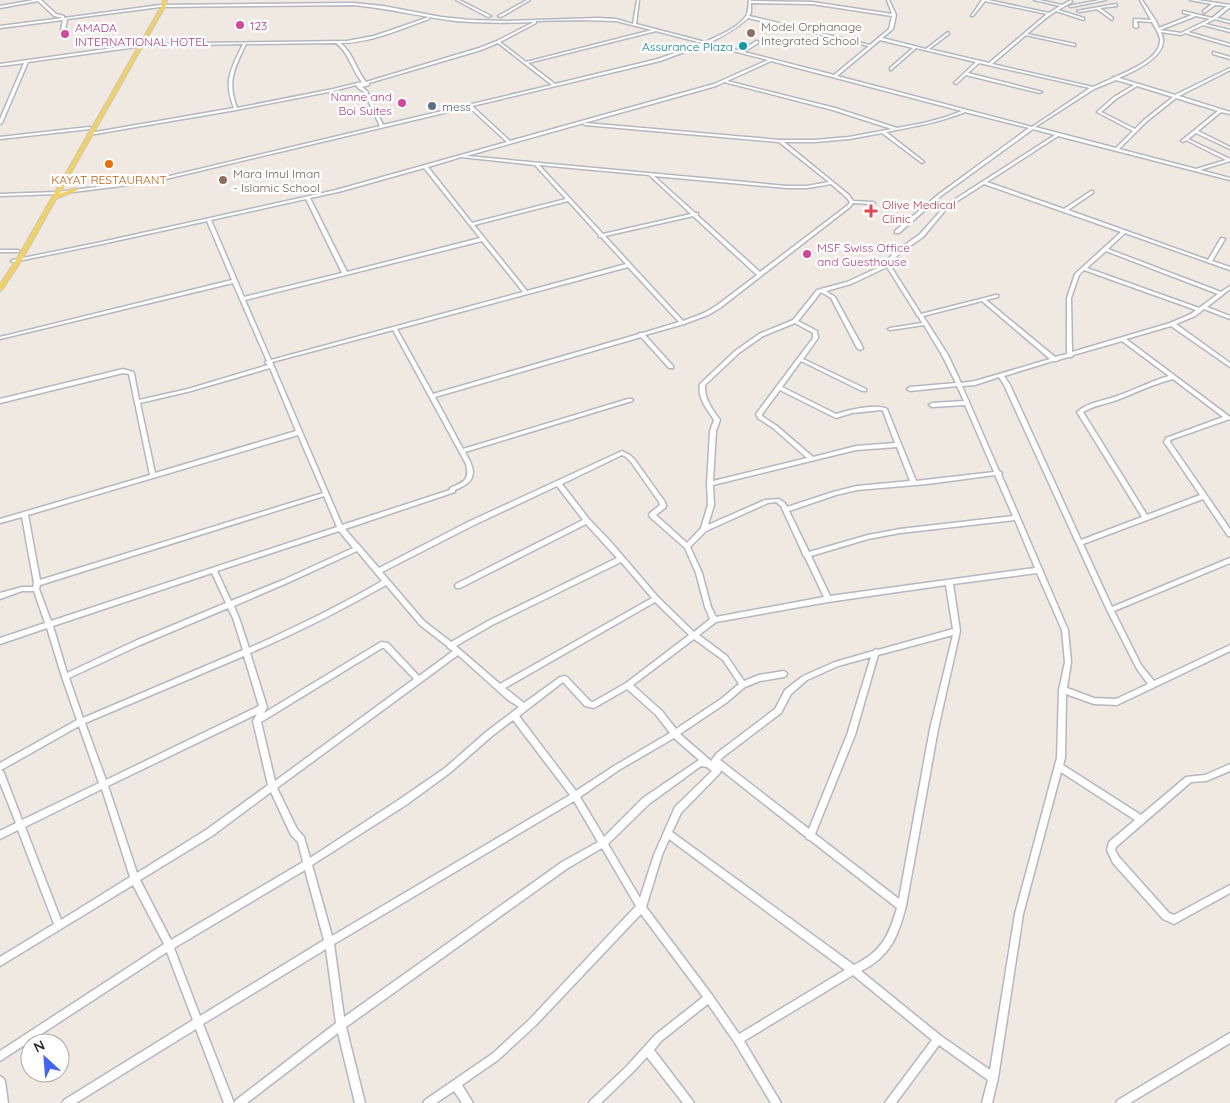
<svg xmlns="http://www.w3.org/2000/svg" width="1230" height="1103" viewBox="0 0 1230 1103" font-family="Quicksand,sans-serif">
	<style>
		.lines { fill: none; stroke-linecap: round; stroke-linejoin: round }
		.minor-casing { stroke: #b4b7c1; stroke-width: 3 }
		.major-casing { stroke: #c9c9c9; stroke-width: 2 }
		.minor { fill: #fff; fill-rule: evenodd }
		.major { fill: #f2d163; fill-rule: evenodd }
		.hotel-dot { fill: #d1479c; stroke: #fff; stroke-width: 2 }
		.education-dot { fill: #8d6e63; stroke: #fff; stroke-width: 2 }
		.culture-dot { fill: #0f9aa8; stroke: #fff; stroke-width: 2 }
		.service-dot { fill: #5c6f8a; stroke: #fff; stroke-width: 2 }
		.food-dot { fill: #e8710a; stroke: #fff; stroke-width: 2 }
		.health-dot { fill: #e0444e; stroke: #fff; stroke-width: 2 }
		.labels { text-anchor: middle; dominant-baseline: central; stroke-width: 5; stroke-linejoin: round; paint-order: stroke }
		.far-hotel-label { font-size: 12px; fill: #b23c85; stroke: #fff; text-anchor: start }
		.far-education-label { font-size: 12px; fill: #785e54; stroke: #fff; text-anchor: start }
		.far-culture-label { font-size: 12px; fill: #0d838f; stroke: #fff; text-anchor: end }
		.far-service-label { font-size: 12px; fill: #4e5e75; stroke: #fff; text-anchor: start }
		.far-food-label { font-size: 12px; fill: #c56008; stroke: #fff }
		.far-health-label { font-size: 12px; fill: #be3a42; stroke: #fff; text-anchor: start }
	</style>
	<rect width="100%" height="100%" fill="#efe9e1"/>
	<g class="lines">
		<defs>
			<g id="minor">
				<path d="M34,0H41L56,14L64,16V18L160,5L353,3L383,6L441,17L471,20L507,21L598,18L616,19L633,24L637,0H639L636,24L705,42C718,36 738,28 746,16C749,11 748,5 749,0H751V1L812,2L892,14L887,0H889L896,15L893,29L882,38L926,49L948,32L949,34L929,49L989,63L1047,14L985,1L973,16H971L982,0H988L1049,13L1060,6L1034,0H1039L1062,5L1071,0L1072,2L1058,10L1084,18V20L1056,11L1046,18L1027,34L1075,44V46L1026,35L992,64L1093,87L1113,78V77H1115C1129,71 1161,58 1160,40C1160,34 1155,28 1152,22L1137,21L1138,27L1136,28L1134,27V19L1151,20L1140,0H1142L1156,21L1159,28L1192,15L1183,13V11L1212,18L1227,6L1215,5L1204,13L1203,11L1212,4L1190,0H1197L1230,5V7L1217,18L1230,21V23L1215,19L1205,24L1230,30V32L1203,25L1188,32L1230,44V46L1185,33L1181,35L1161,32C1162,34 1163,39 1163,40C1164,58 1133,72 1119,78L1175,95L1230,68V70L1179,96L1230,112V114L1221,112L1198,131L1230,147V149L1196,133L1188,139L1230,159V161L1200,170L1230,178V180L1058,136L987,182L1064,209L1091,191H1093V193L1068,210L1208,260L1221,238L1225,239L1212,261L1230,267V270L1125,233L1108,249L1221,292L1230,286V289L1207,307L1230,316V319L1204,309L1195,316L1176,324L1230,363V367L1171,326L1126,339L1230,417V419L1170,440V442L1230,529V536H1228L1203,499L1083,544L1112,607L1230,558V563L1114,611L1141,665L1154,681L1230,645V651L1117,705L1094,704L1066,694L1065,758L1063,765L1141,815L1186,777L1205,775L1230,764V771L1206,781L1191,782L1116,847L1115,850L1119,857L1169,913L1174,915L1230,885V893L1174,924L1163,919L1113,863L1107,850L1109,842L1135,820L1061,772L1023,914L998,1078L992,1103H982L988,1080L939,1045L896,1103H885L887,1100L932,1040L853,975L744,1041L781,1103H771L735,1043L708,1004L661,1041L654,1050L692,1100L694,1103H683L647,1057L633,1072L601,1103H589L591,1100L627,1066L655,1035L703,997L641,914L536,1025L498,1060L462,1085L473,1103H462L454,1091L436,1103H423L425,1100L492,1054L530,1019L636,906L602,848L568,868L346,1027L365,1103H355L338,1033L247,1103H234L236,1100L336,1023L326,949L203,1024L234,1103H224L196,1029L76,1103H62L64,1100L193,1020L167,952L0,1061V1051L164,944L133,885L0,966V957L54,924L18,830L0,839V831L16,823L0,783V763L77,720L62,677L47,628L0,644V638L45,623L34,591H22L0,599V593L22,587H33L34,583L22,517L0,523V519L150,475L129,374L123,373L0,403V399L123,369L133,372L134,373L139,400L188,389L268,365L265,362L267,361L233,283L0,339V337L232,280L207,221L97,245L13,262L11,261L13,260L97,243L336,190L507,142L469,107L153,182L57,194L0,196V194L57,192L153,180L380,126L364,92L358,88L356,85L333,91L236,110L89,135L88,134L90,133L234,108C223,81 231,69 243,44L141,46L139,45L140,44L347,41L374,36L429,17V19C400,29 371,43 340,43C353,52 356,70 366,82L479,48L497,41L534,22C508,23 482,23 456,21C422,17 388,8 353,5L160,7L67,19L65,30L63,31L61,30L63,20L0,28V26L63,18L54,16L38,1L0,8V6ZM751,3L812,4L892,16L889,29L870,45L749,16L751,12ZM1196,16L1210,19L1181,33L1160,30ZM748,18L869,46L834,75L744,52L758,43V41H756L741,51L709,43C723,36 736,29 748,18ZM580,20L616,21L652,30L526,62L500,42L536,23V21ZM656,31L702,43L658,59L555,84L528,63ZM880,40L913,48L890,68V70H891L916,48L976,62L955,82L954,83L956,84L966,75L1040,93L1042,92L968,73L979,63L1090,88L1032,127L837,76ZM336,43C350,54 351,69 362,82L333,89L237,108C227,81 234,69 246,44ZM498,43L552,85L383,125L367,91L362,87L369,85V83L481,50ZM706,44L768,60L714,84L510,141L472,106L660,61ZM771,61L962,111L946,117L924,123L897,128L835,108L727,81ZM1116,80L1134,85L1114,97L1097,112L1133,131L1116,148L1035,127L1094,89ZM724,82L833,110L892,129L849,137L815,140H780L585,123L583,124L585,125L779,142L829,182L807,186H787L466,156L716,86ZM1137,86L1173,97L1144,120L1135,129L1101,112L1116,99ZM1176,98L1218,111L1181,141L1183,142L1186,140L1226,160L1196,169L1119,149L1146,122ZM965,112L1029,128L939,194L895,231V233H899L941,196L1033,129L1055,135L946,205L919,235L896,251L889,258L886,264L847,282L817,290L793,320L759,334L735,351L700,384C697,398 707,409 714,420L710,431L707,484L708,505L701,528L687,543L656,515L665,508L666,506L665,502L635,460L630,455L622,451L468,522L379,568L345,529L455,492V490C478,481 476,471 465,452L632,401L633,400L632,399H628L463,449L435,397L641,337L669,368H673V366L645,335L684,324L708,315L720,308L850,207L853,203L873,204L875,203L873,202L853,201L849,195L784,142H815L849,139L882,133L922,163L924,162L923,161L886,132C913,127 940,122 965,112ZM461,157L535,165L566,199L472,223L428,167ZM539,165L649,175L691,214L603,234ZM424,168L480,238L347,272L310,198L338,192ZM654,176L787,188H807L831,184L846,197L850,202L848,205L760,272L697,215L698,214V213H695ZM984,184L1121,232L1075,274L1067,298V354L1055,357L986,300L998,297V295H996L921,314L890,265L893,260L900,253L923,237L948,207ZM306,199L342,273L244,297L211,220ZM568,201L599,235V237H601L626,264L527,291L474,225ZM693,216L757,275L716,306L704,313L683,321L605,236ZM482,241L523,292L271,360L245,300ZM1106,251L1218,294L1199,308L1087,268ZM628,267L679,322L643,333H639V334L433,394L397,329ZM887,267L917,315V316L919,317L922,323L890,328L888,329L890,330L924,325L942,355L956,383L910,387L907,389L910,391L957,386L964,401L932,403L929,405L932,407L965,405L994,472L916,481L887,409C877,403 848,410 836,414L782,387L801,361L862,391H866V389L803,359L818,338L817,331L798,321L821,292L831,298L857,348L860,350L862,349L863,348L835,297L826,291L851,284ZM1084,270L1196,310L1191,314L1170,323L1072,352L1071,298L1079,275ZM982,301L1050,359L975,381L961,383L948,355L923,316ZM795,323L813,333V338L756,414L758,418L773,428L807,458L713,481L716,431L720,420C712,409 704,399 705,385L739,353L763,336ZM393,330L466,464C470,480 464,482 450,488V490L342,525L272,362ZM1122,341L1169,376C1151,381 1135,390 1117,396C1104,401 1088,402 1077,412L1142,517L1081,540L1010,385L1004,376L1053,361H1057L1058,360L1068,357H1072L1073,355ZM270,368L296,431L155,473L140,403L191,391ZM999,377L1004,385L1107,610L1137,669L1148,684L1116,699L1094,698L1067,688L1071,662L1068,630L1001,474L1002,473L999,471L962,386L975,385ZM1173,379L1223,417L1166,438L1164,442L1200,495L1147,515L1083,412C1093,406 1105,404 1117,400C1135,393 1153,384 1173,379ZM780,390L836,418L852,413L881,410L883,411L895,443L856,446L813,457L777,426L762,416V414ZM298,435L323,493L40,580L28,515ZM897,447L910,481L857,486L833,492L787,507L785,503L779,499L765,500L708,525L714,505L713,485L856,450ZM622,455L626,457L631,462L659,502L660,505L650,513L649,515L650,517L685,548L696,573L705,607L710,619L694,632L658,597L611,542L589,519L562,484ZM995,475L1013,516L900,529L868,535L809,552L789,511L836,495L857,490L927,484ZM557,486L583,520L456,584L455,586L456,588H460L586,524L617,558L488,621L451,642L424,621L382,572L472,526ZM324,496L337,527L51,621L39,589L40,585ZM776,502L781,506L803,554V555L805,557L824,597L716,617L711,607L702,573L690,547L706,531L768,503ZM1015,520L1035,568L830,596L811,556L868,539L900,533ZM339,531L353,548L283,580L231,601L217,571ZM357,551L382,581C339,606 294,628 249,648L239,618L234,606L287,583ZM621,562L652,598L500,684L456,646L492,625ZM212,573L226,603L135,641L67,673L53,626ZM1037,573L1062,630L1065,662L1059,690L1057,758L1015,914L990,1070L941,1036L861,971C891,956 898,936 906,906L938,729L960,631L953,584ZM386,585L420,625L447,646L448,648L453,651L419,676L388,643L381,642L264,713L267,707L250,653C297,633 342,610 386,585ZM946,585L953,629L878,650L876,649L873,651L835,662L803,676L785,690L775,709L717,753L711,761L680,734L726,703L745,687L760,681L784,677L786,676L787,674L786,672L784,671L759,675L744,681L727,656L699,635L716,622L828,602ZM655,602L689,635L626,683L593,702L590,701L567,677L565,676L560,677L524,703L505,688ZM228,608L233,618L243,650L83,718L69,678L140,645ZM953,635L930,729L899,899L815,834L855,735L878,655ZM694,639L723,660L739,684L721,699L676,729L662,711L633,685ZM382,648H384L414,679L275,781L261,722ZM458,655L507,699L519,707L486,732L445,768L400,799L310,858L304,837L297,829L277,788ZM244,656L259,706L106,780L85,723ZM871,657L847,735L809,829L720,760L723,757L781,713L791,694L807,680L838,666ZM563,682L585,706L594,708L627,689L656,715L670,733L614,766L576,791L519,716ZM257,714L253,721L268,785L206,830L137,873L108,786ZM513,720L570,795L332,936L312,865L406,805L451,772L492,736ZM79,726L99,783L22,820L4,773L3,771L1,770ZM674,738L699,760L643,798L604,837L580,797L619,770ZM701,766L707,767L712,771L675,807L654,855L640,898L608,844L649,804ZM721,770L806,837L807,839L810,840L897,908C889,936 881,952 854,965L672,832L681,813L720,773ZM102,789L130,877L61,920L25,827ZM271,792L291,835L298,842L303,862L171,940L140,880L212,836ZM574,801L598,842L562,862L344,1017L334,944ZM669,839L845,970L739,1034L712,995L646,907L662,855ZM305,870L324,940L200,1016L174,948Z"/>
				<path d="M456,0H459L491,16L488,17Z"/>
				<path d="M527,0H530L501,17L498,16Z"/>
				<path d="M1100,0H1106L1071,7L1069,6Z"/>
				<path d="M1116,4L1117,6L1100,8L1113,18L1112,20L1097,9L1079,12L1077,11Z"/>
				<path d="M135,45H136V47L28,62L2,123L0,124V119L24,63L0,66V64Z"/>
				<path d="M1213,52L1230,57V59L1213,54Z"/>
				<path d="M89,127H90V129L0,139V137Z"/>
				<path d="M0,250H18L20,251L18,252H0Z"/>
				<path d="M1230,1033V1043L1130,1103H1116L1118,1100Z"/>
				<path d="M0,1076L3,1078L5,1081L8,1103H0Z"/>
			</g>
			<path id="major" d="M163,0H167L166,5L59,194L75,188L78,190L56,199L22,260L2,290L0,291V284L16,260L162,5Z"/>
		</defs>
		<use href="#minor" class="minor-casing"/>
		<use href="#major" class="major-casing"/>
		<use href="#minor" class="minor"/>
		<use href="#major" class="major"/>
	</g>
	<g class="hotel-dot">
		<circle cx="240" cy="25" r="5"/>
		<circle cx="65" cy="34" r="5"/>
		<circle cx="402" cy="103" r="5"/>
		<circle cx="807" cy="254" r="5"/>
	</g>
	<g class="education-dot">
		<circle cx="751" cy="33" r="5"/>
		<circle cx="223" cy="180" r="5"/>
	</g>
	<circle class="culture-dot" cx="743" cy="46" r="5"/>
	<circle class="service-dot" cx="432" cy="106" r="5"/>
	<circle class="food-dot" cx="109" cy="164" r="5"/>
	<path class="health-dot" d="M868.5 203.5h5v5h5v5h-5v5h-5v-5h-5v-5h5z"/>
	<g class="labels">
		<g class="far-hotel-label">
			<text x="250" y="25">123</text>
			<text x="75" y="27">AMADA<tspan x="75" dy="14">INTERNATIONAL HOTEL</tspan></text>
			<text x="392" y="96" text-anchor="end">Nanne and<tspan x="392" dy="14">Boi Suites</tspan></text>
			<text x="817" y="247">MSF Swiss Office<tspan x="817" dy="14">and Guesthouse</tspan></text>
		</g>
		<g class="far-education-label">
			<text x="761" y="26">Model Orphanage<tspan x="761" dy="14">Integrated School</tspan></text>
			<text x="233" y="173">Mara Imul Iman<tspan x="233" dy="14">- Islamic School</tspan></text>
		</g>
		<g class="far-culture-label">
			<text x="733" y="46">Assurance Plaza</text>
		</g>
		<g class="far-service-label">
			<text x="442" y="106">mess</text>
		</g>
		<g class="far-food-label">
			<text x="109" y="179">KAYAT RESTAURANT</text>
		</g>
		<g class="far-health-label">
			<text x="882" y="204">Olive Medical<tspan x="882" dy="14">Clinic</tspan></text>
		</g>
	</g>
	<g transform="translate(45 1058) rotate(334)"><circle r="24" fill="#ffffff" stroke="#ababab"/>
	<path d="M0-4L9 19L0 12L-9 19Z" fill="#4264fb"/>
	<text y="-8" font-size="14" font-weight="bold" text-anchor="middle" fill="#2e2e2e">N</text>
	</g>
</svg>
